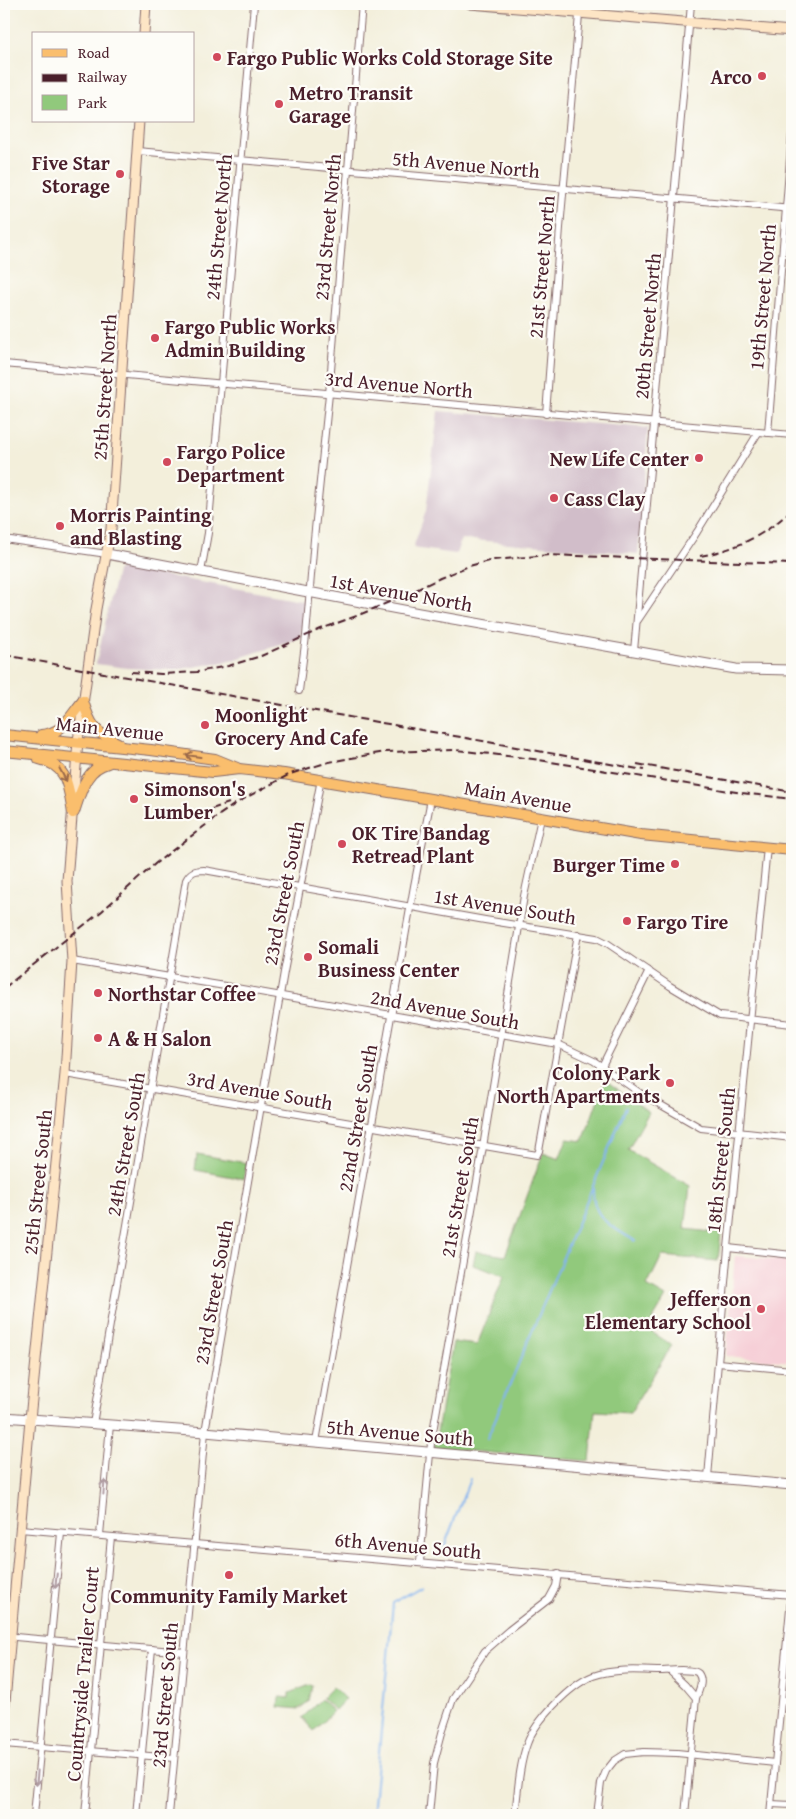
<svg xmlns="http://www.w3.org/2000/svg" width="796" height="1819" viewBox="0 0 796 1819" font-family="'Gentium Book Plus',serif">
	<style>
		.built { fill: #f6cfd7 }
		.industrial { fill: #d1bdc9 }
		.green { fill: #91c97c; stroke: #6e7454 }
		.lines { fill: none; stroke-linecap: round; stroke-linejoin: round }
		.stream { stroke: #83b4ef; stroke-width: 2 }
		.minor-casing { stroke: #856869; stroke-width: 8 }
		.tertiary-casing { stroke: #856869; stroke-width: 11 }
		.secondary-casing { stroke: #856869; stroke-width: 11 }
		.primary-casing { stroke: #856869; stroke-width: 12 }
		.minor { stroke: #fff; stroke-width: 6 }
		.tertiary { stroke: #fff; stroke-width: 9 }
		.secondary { stroke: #fde5c5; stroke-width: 9 }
		.primary { stroke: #fabe6d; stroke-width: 10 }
		.rail { stroke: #4a1f2b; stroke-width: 2; stroke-dasharray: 8 4; stroke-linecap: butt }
		.oneway { stroke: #996749 }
		.oneway2 { stroke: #ae9aa0 }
		.poi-dot { fill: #d1495b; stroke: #fdfcf7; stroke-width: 2 }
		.labels { text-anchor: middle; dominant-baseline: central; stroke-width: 4.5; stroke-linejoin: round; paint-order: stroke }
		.poi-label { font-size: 20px; font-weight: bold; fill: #4a1f2b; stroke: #fdfcf7; text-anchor: start }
		.street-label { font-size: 20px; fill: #4a1f2b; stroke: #fdfcf7 }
	</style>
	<rect width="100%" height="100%" fill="#fdfcf7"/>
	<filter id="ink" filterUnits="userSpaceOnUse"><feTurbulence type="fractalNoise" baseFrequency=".02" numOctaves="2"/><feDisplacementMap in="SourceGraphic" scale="10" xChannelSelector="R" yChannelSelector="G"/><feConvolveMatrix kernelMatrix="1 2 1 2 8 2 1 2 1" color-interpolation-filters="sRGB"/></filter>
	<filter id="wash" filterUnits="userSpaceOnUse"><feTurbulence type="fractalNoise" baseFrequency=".0096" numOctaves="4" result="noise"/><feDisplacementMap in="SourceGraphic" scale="20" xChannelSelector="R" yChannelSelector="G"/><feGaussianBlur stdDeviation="1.12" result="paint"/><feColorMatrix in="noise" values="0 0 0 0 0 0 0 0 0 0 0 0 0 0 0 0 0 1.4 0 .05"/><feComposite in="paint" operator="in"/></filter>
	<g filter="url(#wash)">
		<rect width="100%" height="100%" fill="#f3efdb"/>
		<path class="built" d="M735,1256L792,1261V1362L726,1356Z"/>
		<g class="industrial">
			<path d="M438,411L648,428L638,554L461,539L456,554L413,548L426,511Z"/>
			<path d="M123,568L306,601L300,638L230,661L174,670L127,668L96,664L117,571Z"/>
		</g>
		<g class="green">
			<path d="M605,1080L649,1112L628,1150L690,1186L685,1229L721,1233L718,1261L662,1256L647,1286L666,1297L647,1329L672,1345L630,1413L595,1411L590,1461L434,1448L453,1342L477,1345L504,1276L473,1265L476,1251L505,1256L543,1153L559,1159L567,1139L583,1141Z"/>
			<path d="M197,1154L247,1163L244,1179L195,1170Z"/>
			<path d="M310,1685L312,1686L309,1701L299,1709L278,1707L279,1697L289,1698V1693Z"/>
			<path d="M333,1687L345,1699L335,1710L322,1698Z"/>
			<path d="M321,1699L333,1711L314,1731L302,1718Z"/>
		</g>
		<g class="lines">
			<g class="stream">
				<path d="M593,1189C592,1220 613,1227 635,1241"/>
				<path d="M487,1439L626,1107"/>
				<path d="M444,1547L470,1479"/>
				<path d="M373,1815L393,1603L422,1586"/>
			</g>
		</g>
	</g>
	<g filter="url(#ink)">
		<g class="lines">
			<defs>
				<g id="minor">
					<path d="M137,151L792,209"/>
					<path d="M4,364L792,435"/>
					<path d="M546,414L560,228L580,4"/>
					<path d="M768,433L792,133"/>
					<path d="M4,539L107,554"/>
					<path d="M201,572L208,533L254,4"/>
					<path d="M638,620L697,532L758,433"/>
					<path d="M634,651L691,4"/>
					<path d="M299,691L306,636L314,539L329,394L362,4"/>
					<path d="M72,961L225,986L558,1044L594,1061L640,1093L701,1128L792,1138"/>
					<path d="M602,1066L649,971"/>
					<path d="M65,1074L537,1155L539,1151L578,934"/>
					<path d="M728,1248L792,1255"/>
					<path d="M718,1363L792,1370"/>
					<path d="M93,1424L186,880C190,872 195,870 204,870L485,920L597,938L607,943L670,986L720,1016L792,1024"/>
					<path d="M316,1442L414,886L431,799"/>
					<path d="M708,1477L728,1248L767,847"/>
					<path d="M20,1529L792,1595"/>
					<path d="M100,1535L110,1425"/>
					<path d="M420,1562L431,1443L483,1147L524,896L541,818"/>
					<path d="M4,1636L184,1652"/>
					<path d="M671,1672L685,1685L696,1698L685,1815"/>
					<path d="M782,1700L792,1701"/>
					<path d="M4,1744L174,1758"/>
					<path d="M771,1804L792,1805"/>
					<path d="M34,1815L61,1533"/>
					<path d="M85,1815L111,1537"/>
					<path d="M136,1815L152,1649"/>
					<path d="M169,1815L205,1432L284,972L321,779"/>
					<path d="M429,1815L434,1763L443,1729L453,1699L485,1651L509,1630L549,1599L556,1586L558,1574"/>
					<path d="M515,1815C518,1791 519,1766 527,1744C535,1721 570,1685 593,1676C613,1669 636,1670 657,1671C666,1671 693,1668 698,1673C704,1681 699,1690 696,1698"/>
					<path d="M597,1815L601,1783L606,1771L614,1761L625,1754L644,1752L677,1753L775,1763"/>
					<path d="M770,1815L792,1588"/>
				</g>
				<g id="tertiary">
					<path d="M107,554L419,613L736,669L792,670"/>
					<path d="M4,1417L205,1432L792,1485"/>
				</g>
				<g id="secondary">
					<path d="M470,4L792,31"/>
					<path d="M144,34L146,4"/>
					<path d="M4,1713L30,1419L65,1074L72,961L67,881L78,741L96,609L111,529L139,121"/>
				</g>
				<g id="primary">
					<path d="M83,701C90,725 95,733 118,743"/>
					<path d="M4,735L151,750L215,759L237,768"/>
					<path d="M41,735C64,733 70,716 83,701"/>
					<path d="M4,751L213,772L239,769L284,774L641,835L792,850"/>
					<path d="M39,759C69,766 68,787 73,813"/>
					<path d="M74,812C81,792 85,769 108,763"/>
				</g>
			</defs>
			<use href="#minor" class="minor-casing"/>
			<use href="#tertiary" class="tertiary-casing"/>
			<use href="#secondary" class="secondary-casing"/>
			<use href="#primary" class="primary-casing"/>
			<use href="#minor" class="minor"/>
			<use href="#tertiary" class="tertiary"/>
			<use href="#secondary" class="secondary"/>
			<use href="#primary" class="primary"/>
			<g class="rail">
				<path d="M700,556C735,550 768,534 792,509"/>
				<path d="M4,655L644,770"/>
				<path d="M131,672L161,674L197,672L228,666L261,656L321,629L359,615L408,594L440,578L469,566L493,560L549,555L792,564"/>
				<path d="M637,764L792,792"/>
				<path d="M200,813L229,803"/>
				<path d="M4,988L102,911L156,863L215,818L238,802L290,774L329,762L385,752L456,750L533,759L742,793L792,799"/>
			</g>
		</g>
		<defs><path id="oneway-shaft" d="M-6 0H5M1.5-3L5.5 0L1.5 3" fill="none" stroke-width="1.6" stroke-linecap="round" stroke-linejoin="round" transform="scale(1.25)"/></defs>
		<g class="oneway">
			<use href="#oneway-shaft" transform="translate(193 756) rotate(-172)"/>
			<use href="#oneway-shaft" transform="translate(63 775) rotate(62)"/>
		</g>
		<g class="oneway2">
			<use href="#oneway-shaft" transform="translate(104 1487) rotate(-85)"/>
			<use href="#oneway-shaft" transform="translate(56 1581) rotate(96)"/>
			<use href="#oneway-shaft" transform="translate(37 1778) rotate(95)"/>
		</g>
	</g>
	<g class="poi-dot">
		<circle cx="217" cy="57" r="5"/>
		<circle cx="762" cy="76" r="5"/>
		<circle cx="279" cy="104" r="5"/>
		<circle cx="120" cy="174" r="5"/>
		<circle cx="155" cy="338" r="5"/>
		<circle cx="699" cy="458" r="5"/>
		<circle cx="167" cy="462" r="5"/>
		<circle cx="554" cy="498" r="5"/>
		<circle cx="60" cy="526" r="5"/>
		<circle cx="205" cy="725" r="5"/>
		<circle cx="134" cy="799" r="5"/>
		<circle cx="342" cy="844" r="5"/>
		<circle cx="675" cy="864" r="5"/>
		<circle cx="627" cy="921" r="5"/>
		<circle cx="308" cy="957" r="5"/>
		<circle cx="98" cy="993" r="5"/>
		<circle cx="98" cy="1038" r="5"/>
		<circle cx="670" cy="1083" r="5"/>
		<circle cx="761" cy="1309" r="5"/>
		<circle cx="229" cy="1575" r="5"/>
	</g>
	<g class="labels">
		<g class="poi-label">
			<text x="227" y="57">Fargo Public Works Cold Storage Site</text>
			<text x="752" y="76" text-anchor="end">Arco</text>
			<text x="289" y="92">Metro Transit<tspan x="289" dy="23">Garage</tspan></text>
			<text x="110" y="162" text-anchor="end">Five Star<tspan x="110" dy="23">Storage</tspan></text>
			<text x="165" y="326">Fargo Public Works<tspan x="165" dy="23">Admin Building</tspan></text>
			<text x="177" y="451">Fargo Police<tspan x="177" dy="23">Department</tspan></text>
			<text x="689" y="458" text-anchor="end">New Life Center</text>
			<text x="564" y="498">Cass Clay</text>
			<text x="70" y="514">Morris Painting<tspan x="70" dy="23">and Blasting</tspan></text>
			<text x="215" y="714">Moonlight<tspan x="215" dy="23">Grocery And Cafe</tspan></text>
			<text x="144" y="788">Simonson's<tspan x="144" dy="23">Lumber</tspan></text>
			<text x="352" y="832">OK Tire Bandag<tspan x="352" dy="23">Retread Plant</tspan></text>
			<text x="665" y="864" text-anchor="end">Burger Time</text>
			<text x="637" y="921">Fargo Tire</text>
			<text x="318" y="946">Somali<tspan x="318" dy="23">Business Center</tspan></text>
			<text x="108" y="993">Northstar Coffee</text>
			<text x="108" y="1038">A &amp; H Salon</text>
			<text x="660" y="1072" text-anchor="end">Colony Park<tspan x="660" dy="23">North Apartments</tspan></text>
			<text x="751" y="1298" text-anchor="end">Jefferson<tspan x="751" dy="23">Elementary School</tspan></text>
			<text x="229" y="1595" text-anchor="middle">Community Family Market</text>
		</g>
		<g class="street-label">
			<text transform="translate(466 164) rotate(5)">5th Avenue North</text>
			<text transform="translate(218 227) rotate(-85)">24th Street North</text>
			<text transform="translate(327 227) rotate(-85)">23rd Street North</text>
			<text transform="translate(541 267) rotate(-85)">21st Street North</text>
			<text transform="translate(762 297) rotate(-85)">19th Street North</text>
			<text transform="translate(647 326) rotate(-85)">20th Street North</text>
			<text transform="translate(399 384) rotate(5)">3rd Avenue North</text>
			<text transform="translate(104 387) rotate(-86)">25th Street North</text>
			<text transform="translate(401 592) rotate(10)">1st Avenue North</text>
			<text transform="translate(110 728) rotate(6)">Main Avenue</text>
			<text transform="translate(518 796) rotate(10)">Main Avenue</text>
			<text transform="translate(283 893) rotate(-79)">23rd Street South</text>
			<text transform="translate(505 906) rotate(9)">1st Avenue South</text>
			<text transform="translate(445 1009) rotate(10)">2nd Avenue South</text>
			<text transform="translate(260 1090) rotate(10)">3rd Avenue South</text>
			<text transform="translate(357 1118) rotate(-80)">22nd Street South</text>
			<text transform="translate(125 1144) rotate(-80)">24th Street South</text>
			<text transform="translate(720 1160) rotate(-84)">18th Street South</text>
			<text transform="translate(37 1182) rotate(-84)">25th Street South</text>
			<text transform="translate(459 1187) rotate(-80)">21st Street South</text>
			<text transform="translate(213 1292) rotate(-80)">23rd Street South</text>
			<text transform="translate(400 1432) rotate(5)">5th Avenue South</text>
			<text transform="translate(408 1545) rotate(5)">6th Avenue South</text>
			<text transform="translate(82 1674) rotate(-85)">Countryside Trailer Court</text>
			<text transform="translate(164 1695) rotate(-85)">23rd Street South</text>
		</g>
	</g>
	<rect width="796" height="1819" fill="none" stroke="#fdfcf7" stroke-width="20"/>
	<rect x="32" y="32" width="162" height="90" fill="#fdfcf7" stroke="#b5a4a5"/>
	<rect x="42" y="49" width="25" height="8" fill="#fabe6d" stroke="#b5a4a5"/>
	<text x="78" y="58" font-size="15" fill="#4a1f2b">Road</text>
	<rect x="42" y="74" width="25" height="8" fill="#4a1f2b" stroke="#b5a4a5"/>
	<text x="78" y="82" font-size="15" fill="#4a1f2b">Railway</text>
	<rect x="42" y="95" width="25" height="15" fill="#91c97c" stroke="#b5a4a5"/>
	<text x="78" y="108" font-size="15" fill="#4a1f2b">Park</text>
</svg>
